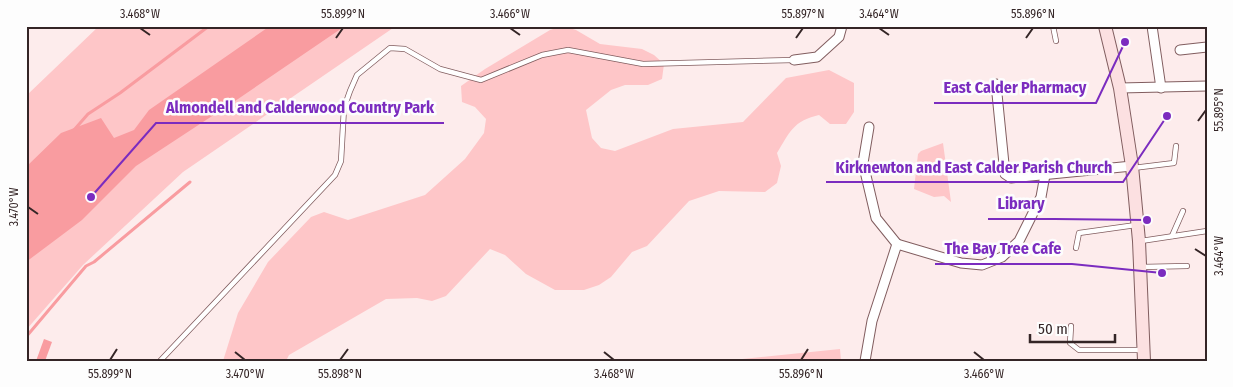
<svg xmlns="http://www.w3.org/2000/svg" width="1233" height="387" viewBox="0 0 1233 387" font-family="'Fira Sans Condensed',sans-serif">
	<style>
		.green { fill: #fec6c8 }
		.water { fill: #f99ca0 }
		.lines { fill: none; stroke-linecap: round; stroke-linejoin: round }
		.stream { stroke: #f99ca0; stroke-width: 3 }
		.lane-casing { stroke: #815d5f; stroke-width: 6 }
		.street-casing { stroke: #815d5f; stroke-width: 11 }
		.secondary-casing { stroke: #815d5f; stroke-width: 14 }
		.lane { stroke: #fff; stroke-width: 4.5 }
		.street { stroke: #fff; stroke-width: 9 }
		.secondary { stroke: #fce0e1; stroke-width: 12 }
		.ticks { fill: none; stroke: #342526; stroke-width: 2 }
		.leader { fill: none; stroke: #7b2cbf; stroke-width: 2 }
		.callout-dot { fill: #7b2cbf; stroke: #fdfdfd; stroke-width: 2 }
		.callout-label { font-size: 16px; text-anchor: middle; font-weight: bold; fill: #7b2cbf; stroke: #fdfdfd; stroke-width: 5; stroke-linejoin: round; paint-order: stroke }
		.neatline { fill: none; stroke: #342526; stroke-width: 2 }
		.ticks-label { font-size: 12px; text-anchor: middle; fill: #342526 }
	</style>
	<rect width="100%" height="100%" fill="#fdecec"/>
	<g class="green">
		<path d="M99,26H396L183,172L83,265L26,330V96Z"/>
		<path d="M563,26L576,30L600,44L642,49L654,55L664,64L662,79L648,85H625L611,90L586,110L592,138L601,148L615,151L673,129L743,122L786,78L829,70L854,83V112L846,124H830L819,115C793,121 790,132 777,153L781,166L777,183L765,192L719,191L689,201L647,246L632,252L611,277L599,285L584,290H555L526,274L505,255L490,249L446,296L432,301L417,298L386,299L289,355L286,361H223L238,313L268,262L311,217L324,212L348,220L425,195L465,159L484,133L486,119L475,107L462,102L461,86L485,69L550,30Z"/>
		<path d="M943,143L951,202L944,196L934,197L914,189L918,154L921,151Z"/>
		<path d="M840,349L841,361H723Z"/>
	</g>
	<g class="water">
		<path d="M270,26H345L238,99L136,166L82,220L26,262V167L61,133L101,118L114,138L134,130L149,110Z"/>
		<path d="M44,339L52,342L45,361H36Z"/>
	</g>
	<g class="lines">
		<g class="stream">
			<path d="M74,130L88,114L120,93L209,26"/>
			<path d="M26,337L86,266L94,262L190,182"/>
		</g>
		<defs>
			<g id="lane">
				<path d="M1053,26L1056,41"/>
				<path d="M1133,168L1174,163L1176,146"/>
				<path d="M1172,236L1183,211"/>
				<path d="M1141,241L1207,231"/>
				<path d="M1076,248L1079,233L1136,225"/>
				<path d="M1141,267L1187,266"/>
				<path d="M1071,326L1070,343L1079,350H1143"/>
				<path d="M160,361L335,175L341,161L344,108L350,91L357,75L390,48L405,49L440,69L481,80L542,55L568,50L643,64L794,60"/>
			</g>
			<g id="street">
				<path d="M1152,26L1161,88"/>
				<path d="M1180,50L1207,47"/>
				<path d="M794,60L817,57L839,37L842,26"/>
				<path d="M996,84L1005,174L1011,178L1132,166"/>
				<path d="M1120,88L1207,86"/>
				<path d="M869,127L863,163L876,218L897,244"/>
				<path d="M897,244L961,263L982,265L1002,257L1019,241L1041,197L1045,175"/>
				<path d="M865,361L872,321L897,244"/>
			</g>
			<path id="secondary" d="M1105,26L1120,88L1132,166L1139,241L1144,361"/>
		</defs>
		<use href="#lane" class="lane-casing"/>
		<use href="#street" class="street-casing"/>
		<use href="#secondary" class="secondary-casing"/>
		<use href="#lane" class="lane"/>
		<use href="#street" class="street"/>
		<use href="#secondary" class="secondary"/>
	</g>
	<path class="ticks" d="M140,28L150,35M510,28L520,35M879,28L889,35M336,38L343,28M796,38L803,28M1026,38L1033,28M1198,121L1206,110M28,207L38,214M1195,249L1206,256M235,352L245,360M604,352L614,360M974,352L984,360M110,360L117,349M340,360L348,349M801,360L808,349"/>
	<path class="leader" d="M1125 42L1096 103H934M91 197L156 123H444M1167 116L1123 182H826M1147 220L1055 219H988M1162 273L1072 264H935"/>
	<g class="callout-dot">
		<circle cx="1125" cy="42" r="5"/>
		<circle cx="91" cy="197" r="5"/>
		<circle cx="1167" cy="116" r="5"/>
		<circle cx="1147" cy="220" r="5"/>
		<circle cx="1162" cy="273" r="5"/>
	</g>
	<g class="callout-label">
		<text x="1015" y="93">East Calder Pharmacy</text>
		<text x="300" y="113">Almondell and Calderwood Country Park</text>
		<text x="974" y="173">Kirknewton and East Calder Parish Church</text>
		<text x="1021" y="209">Library</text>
		<text x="1003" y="254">The Bay Tree Cafe</text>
	</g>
	<rect width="1233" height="387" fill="none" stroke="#fdfdfd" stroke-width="55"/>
	<path d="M1030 334v8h85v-8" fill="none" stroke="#342526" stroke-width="2.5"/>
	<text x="1038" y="334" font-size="15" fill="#342526" stroke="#fdfdfd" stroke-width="4" paint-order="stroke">50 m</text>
	<rect x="28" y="28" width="1178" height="332" class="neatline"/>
	<g class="ticks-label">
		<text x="140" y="18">3.468°W</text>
		<text x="343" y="18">55.899°N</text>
		<text x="510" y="18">3.466°W</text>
		<text x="803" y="18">55.897°N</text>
		<text x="879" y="18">3.464°W</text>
		<text x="1033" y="18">55.896°N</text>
		<text transform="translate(1219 110) rotate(-90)" y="4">55.895°N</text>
		<text transform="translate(14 207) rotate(-90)" y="4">3.470°W</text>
		<text transform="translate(1219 256) rotate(-90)" y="4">3.464°W</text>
		<text x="110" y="378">55.899°N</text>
		<text x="245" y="378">3.470°W</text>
		<text x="340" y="378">55.898°N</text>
		<text x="614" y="378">3.468°W</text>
		<text x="801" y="378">55.896°N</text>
		<text x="984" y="378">3.466°W</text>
	</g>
</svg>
